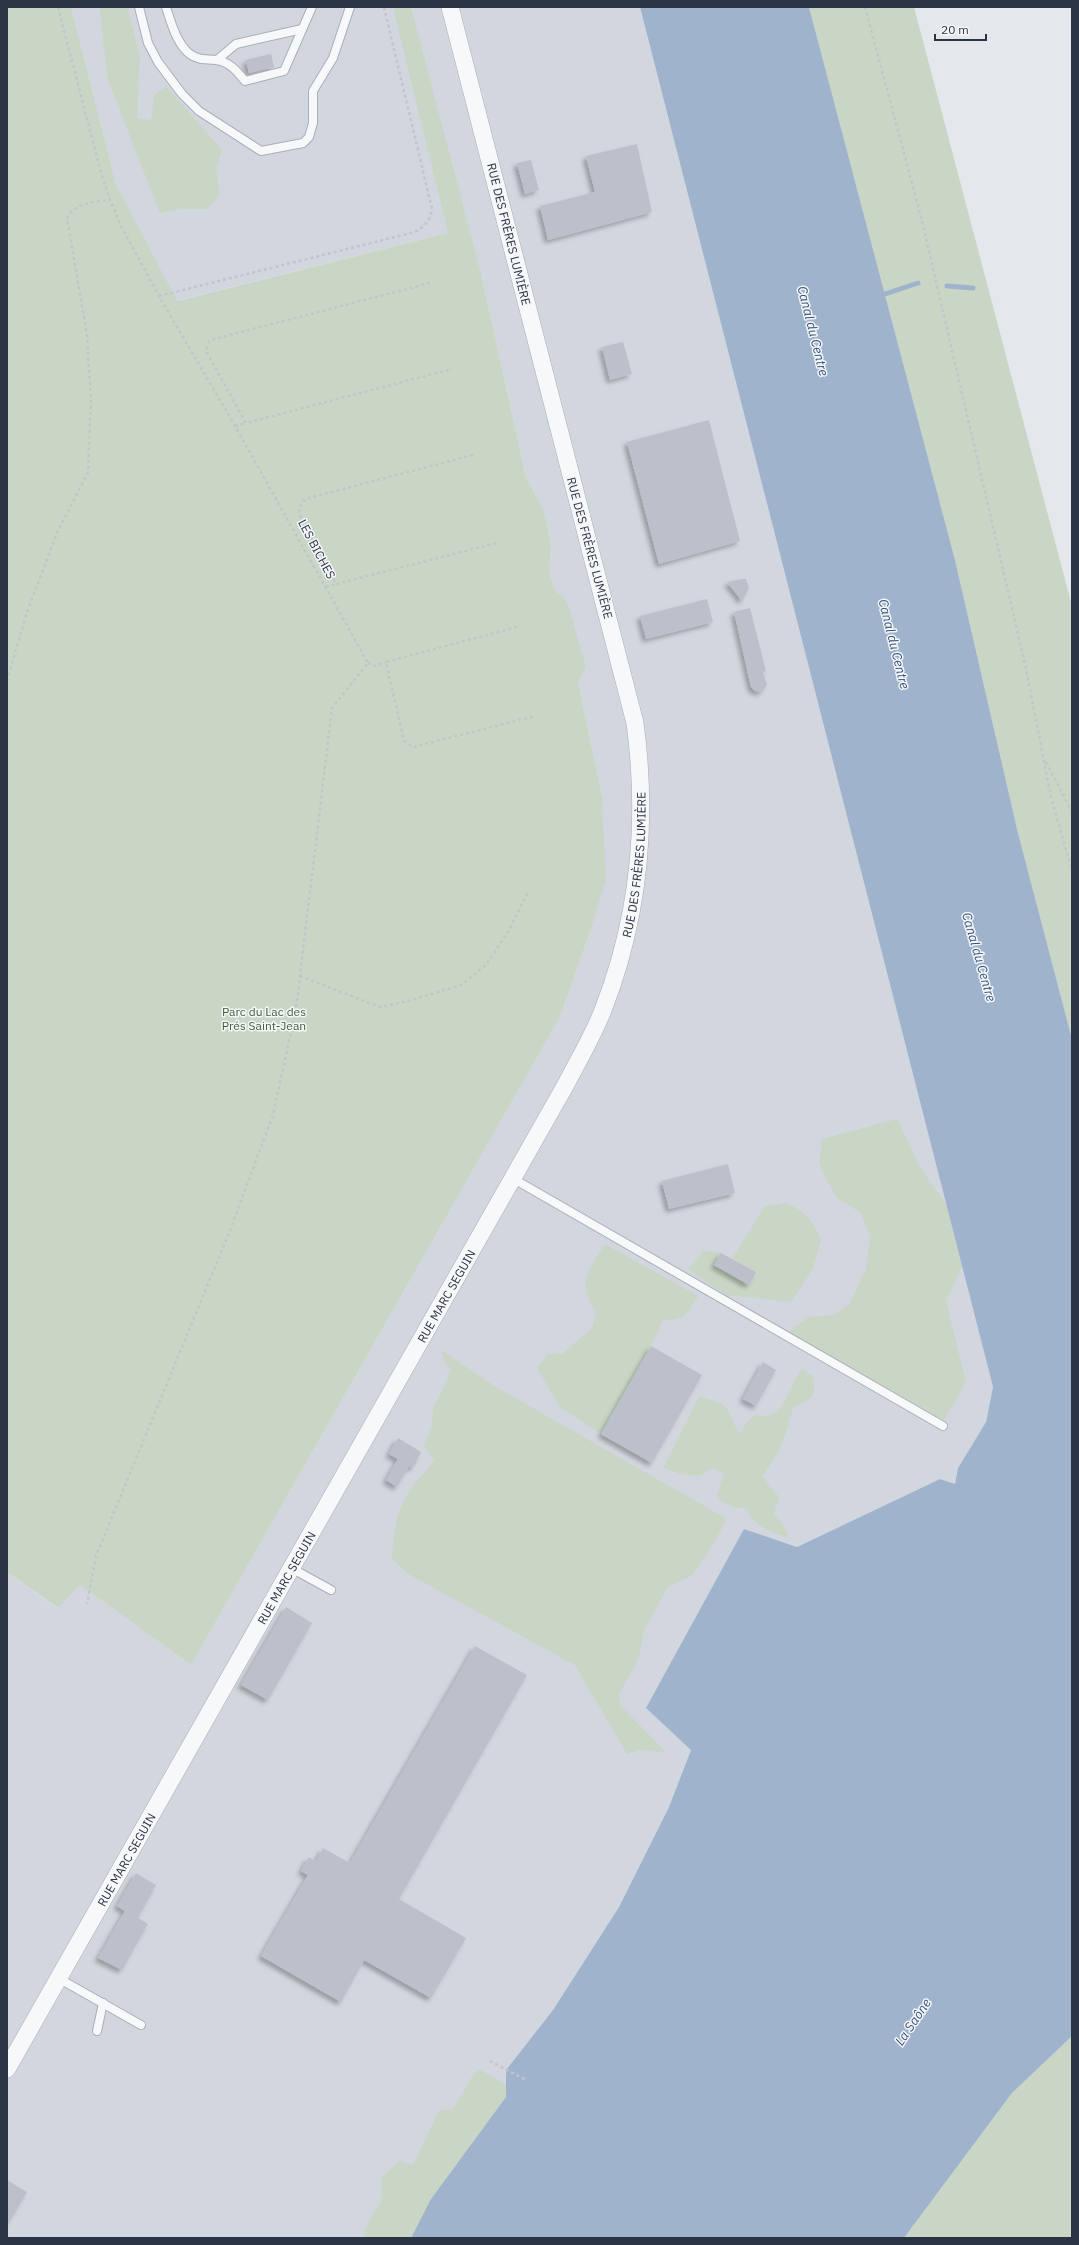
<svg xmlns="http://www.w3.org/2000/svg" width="1079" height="2245" viewBox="0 0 1079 2245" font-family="'IBM Plex Sans',sans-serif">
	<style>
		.built { fill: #d2d6de }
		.green { fill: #c9d6c5 }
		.water { fill: #9fb4cc }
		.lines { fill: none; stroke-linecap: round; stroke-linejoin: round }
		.stream { stroke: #9fb4cc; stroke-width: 5 }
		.building { fill: #bbc0ca; filter: url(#shadow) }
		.lane-casing { stroke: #a9aeb7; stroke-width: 10 }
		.street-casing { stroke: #a9aeb7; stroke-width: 18 }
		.path { stroke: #c2c5cb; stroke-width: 2.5; stroke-dasharray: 3 3; stroke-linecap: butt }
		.lane { stroke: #f7f8fa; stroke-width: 8 }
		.street { stroke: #f7f8fa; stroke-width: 17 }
		.labels { text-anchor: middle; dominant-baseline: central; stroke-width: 3; stroke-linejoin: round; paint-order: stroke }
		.street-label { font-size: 12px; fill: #2b3445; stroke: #f4f6f9 }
		.park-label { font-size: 12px; fill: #3f6138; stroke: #f4f6f9 }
		.water-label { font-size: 13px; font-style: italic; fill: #34527a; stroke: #f4f6f9 }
	</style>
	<defs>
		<filter id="shadow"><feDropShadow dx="-3.5" dy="3.5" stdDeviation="2" flood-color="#0004"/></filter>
	</defs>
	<rect width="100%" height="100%" fill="#e4e7ec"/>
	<path class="built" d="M71,7H640L993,1387L986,1422L958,1468L955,1484L940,1479L797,1547L744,1529L691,1750L669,1807L619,1907L553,2010L506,2070V2097L431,2199L411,2238H7V1572L57,1608L80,1585L191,1665L560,1017L589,935L602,796L578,682L567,601L555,590L549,569L551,546L544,511L526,477L482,278L448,233L176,301L116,184Z"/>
	<g class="green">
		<path d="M7,7H71L116,184L177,301L448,233L393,7H411L482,278L526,477L544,511L551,546L549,570L555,590L567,601L586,667L578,682L602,796L606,879L589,935L560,1017L191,1665L80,1585L58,1608L7,1572Z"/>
		<path d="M101,7H127L140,57L137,118L151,120L154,95L166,86L222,150L216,169L220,194L207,209H180L160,213L108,80L100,13Z"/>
		<path d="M809,7H914L1072,606V1039L1018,833L955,560Z"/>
		<path d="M897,1119L921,1169L946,1204L962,1267L946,1301L966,1382L944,1420L788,1332L809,1317L834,1315L850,1303L866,1269L870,1237L861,1213L836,1197L824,1175L819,1163L822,1139Z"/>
		<path d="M786,1203C807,1213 812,1219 821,1240L812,1270L791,1302L726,1295L695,1274L688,1268L704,1251L721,1253L714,1266L749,1285L756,1272L732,1259L764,1207Z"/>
		<path d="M605,1244L698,1296C687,1314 685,1321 663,1320L651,1346L601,1434L560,1407L537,1368L548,1354H562L592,1328L596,1313C577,1282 587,1272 605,1244Z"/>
		<path d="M441,1350L496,1387L727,1519L711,1548L692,1575L668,1587L645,1628L638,1660L620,1692L619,1704L667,1753L640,1750L627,1754L575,1665L410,1575L392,1559C393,1535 396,1510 410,1490C417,1480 426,1471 434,1461L424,1446L432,1425L433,1407L441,1393L451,1370L445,1363Z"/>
		<path d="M802,1369L812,1375C818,1397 811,1399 793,1408C785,1438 781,1452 762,1476L779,1497L774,1514L784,1525L788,1537C771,1533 753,1526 747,1509C735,1508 723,1506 717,1495L724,1473L712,1468L700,1476L681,1474L663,1468L699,1397C708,1399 720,1401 726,1408C731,1413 734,1427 740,1434L747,1422L755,1415C787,1423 787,1385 802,1369Z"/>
		<path d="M1072,2036V2238H904L1012,2093Z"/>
		<path d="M479,2069L506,2085V2097L431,2199L414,2238H363L368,2223L381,2202L382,2177L400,2161L413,2165L439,2111L453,2109L472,2077Z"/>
	</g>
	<path class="water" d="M640,7H809L955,560L1018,833L1072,1039V2036L1012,2093L904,2238H411L431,2199L506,2097V2070L553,2010L619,1907L669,1807L691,1750L646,1708L744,1529L797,1547L940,1479L955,1484L958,1468L986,1422L993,1387Z"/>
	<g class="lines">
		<g class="stream">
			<path d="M947,286L973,288"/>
			<path d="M879,296L918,283"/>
		</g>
	</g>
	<g class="building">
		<path d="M271,54L274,67L249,73L246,60Z"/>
		<path d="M637,144L652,212L548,240L540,206L595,192L586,156Z"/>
		<path d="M531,160L539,190L525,194L517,163Z"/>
		<path d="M623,342L632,374L610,380L602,347Z"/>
		<path d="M709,420L740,541L659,564L627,442Z"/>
		<path d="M742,579H746L749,588L742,601L727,582Z"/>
		<path d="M707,599L713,622L646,639L640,616Z"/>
		<path d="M750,608L766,671L763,672L767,685L761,692L755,691L751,687L734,612Z"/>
		<path d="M728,1164L735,1193L669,1209L662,1181Z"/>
		<path d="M721,1253L756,1272L749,1285L714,1265Z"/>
		<path d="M651,1346L702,1375L652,1463L601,1434Z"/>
		<path d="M763,1362L776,1370L756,1406L743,1399Z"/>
		<path d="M398,1438L421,1452L413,1468L409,1466L397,1487L386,1480L398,1459L389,1454Z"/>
		<path d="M286,1607L312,1623L268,1700L241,1685Z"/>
		<path d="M475,1646L527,1675L399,1899L466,1938L431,1998L364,1960L341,2002L261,1956L308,1875L301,1871L309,1857L316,1861L323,1848L350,1863Z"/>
		<path d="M136,1873L156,1885L138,1918L148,1924L122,1970L98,1958L125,1911L117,1906Z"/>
		<path d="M7,2180L27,2192L7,2226Z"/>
	</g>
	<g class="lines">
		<defs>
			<g id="lane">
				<path d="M139,7L148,43L158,62L182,94L199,111L261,151L303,143L309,137L313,123V91L333,58L350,7"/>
				<path d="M166,7C171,23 179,53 198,58C203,60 210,59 216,60C230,62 237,71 245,81L284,71L312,7"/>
				<path d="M217,60L236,44L302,29"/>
				<path d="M512,1178L943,1426"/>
				<path d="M291,1568L331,1590"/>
				<path d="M58,1978L141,2025"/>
				<path d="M97,2031L103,2003"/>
			</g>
			<g id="street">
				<path id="s1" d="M7,2069L565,1086C578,1061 593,1036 603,1010C639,918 648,820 635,723L450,7"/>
			</g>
		</defs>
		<use href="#lane" class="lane-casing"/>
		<use href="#street" class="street-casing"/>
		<g class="path">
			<path d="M58,7L100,169L110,200L121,226L159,296L235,426L368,663L332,708L296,1009L273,1115L229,1233L96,1556L87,1604"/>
			<path d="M865,7L921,217L1025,664L1051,797L1072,871"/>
			<path d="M430,283L214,339L209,341L206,351L246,423L452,369"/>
			<path d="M159,296L415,232C425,226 430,221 432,209L384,7"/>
			<path d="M235,426L246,423"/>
			<path d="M473,455L305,499L299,508V514L336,584L497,543"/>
			<path d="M326,587L336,584"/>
			<path d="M517,627L386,662L404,741L413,747L535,716"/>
			<path d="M368,663L375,666L386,662"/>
			<path d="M7,681L26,615L57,533L88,472L91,400L87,335L67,218C77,202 92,202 110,200"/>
			<path d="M1046,762L1072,812"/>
			<path d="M300,976L380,1007L408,1001L461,985L486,965L509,930L529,890"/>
			<path d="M490,2061L526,2080"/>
		</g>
		<use href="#lane" class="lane"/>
		<use href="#street" class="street"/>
	</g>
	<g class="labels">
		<g class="street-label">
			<text transform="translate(509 234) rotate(76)">RUE DES FRÈRES LUMIÈRE</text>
			<text transform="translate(590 548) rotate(75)">RUE DES FRÈRES LUMIÈRE</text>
			<text transform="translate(317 549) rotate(62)">LES BICHES</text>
			<text stroke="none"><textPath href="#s1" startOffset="1365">RUE DES FRÈRES LUMIÈRE</textPath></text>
			<text stroke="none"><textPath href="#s1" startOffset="889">RUE MARC SEGUIN</textPath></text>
			<text stroke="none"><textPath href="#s1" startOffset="565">RUE MARC SEGUIN</textPath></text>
			<text stroke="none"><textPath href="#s1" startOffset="241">RUE MARC SEGUIN</textPath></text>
		</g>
		<g class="park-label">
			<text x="264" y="1011">Parc du Lac des<tspan x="264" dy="14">Prés Saint-Jean</tspan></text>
		</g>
		<g class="water-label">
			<text transform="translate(813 331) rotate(76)">Canal du Centre</text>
			<text transform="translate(894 644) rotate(76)">Canal du Centre</text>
			<text transform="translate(979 957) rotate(74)">Canal du Centre</text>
			<text transform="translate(913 2022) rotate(-56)">La Saône</text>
		</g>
	</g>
	<rect width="1079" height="2245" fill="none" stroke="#2b3445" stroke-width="16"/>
	<path d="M935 34v6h51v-6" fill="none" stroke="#2b3445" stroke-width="2"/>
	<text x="941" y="34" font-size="12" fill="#2b3445" stroke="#f4f6f9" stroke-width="3" paint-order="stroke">20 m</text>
</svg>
